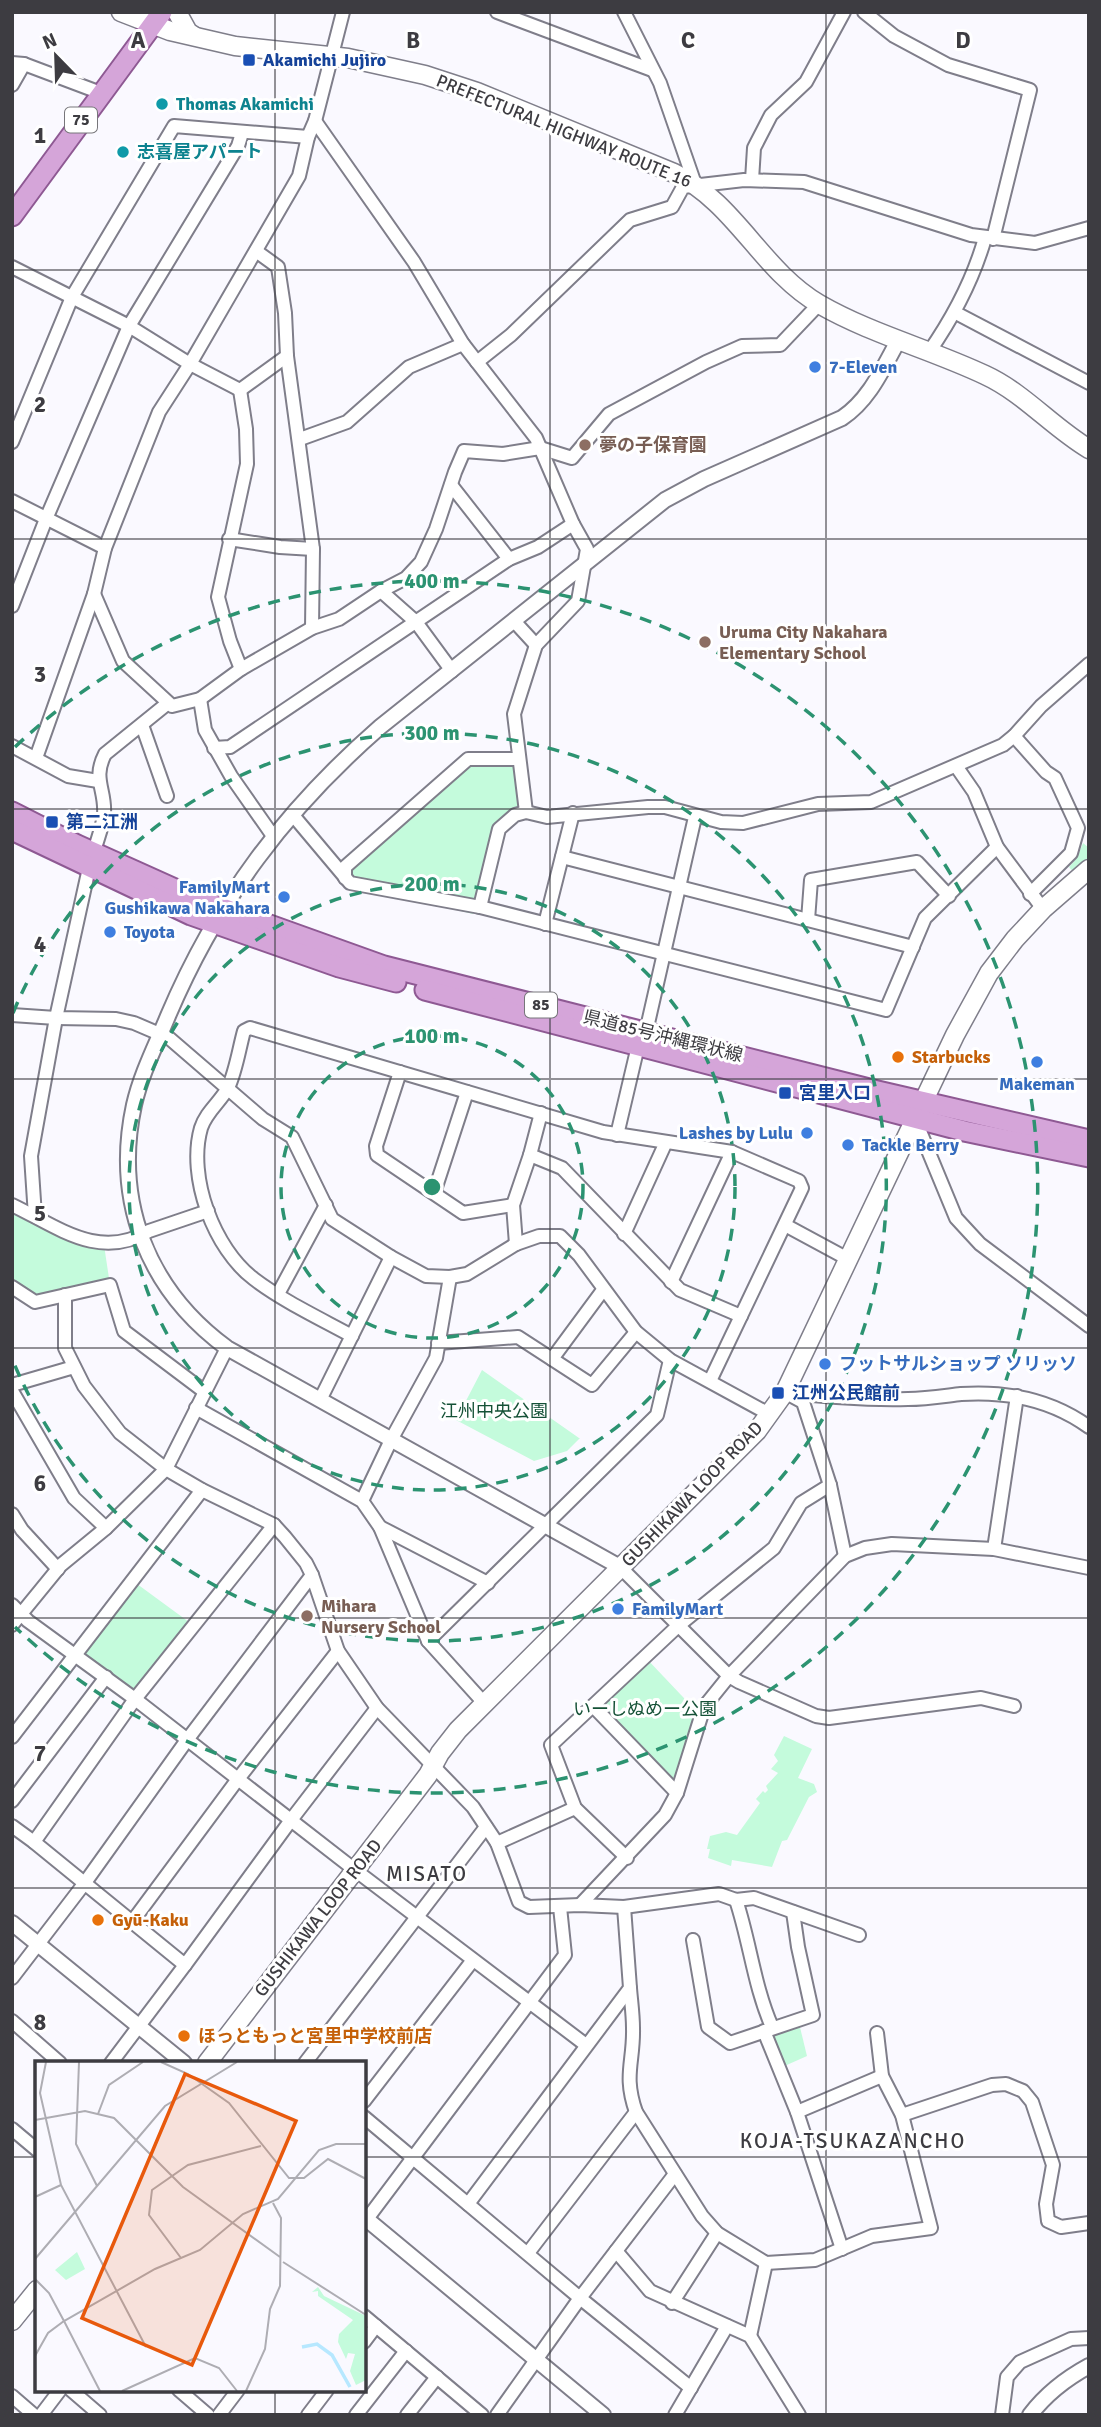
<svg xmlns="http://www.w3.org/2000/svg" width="1101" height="2427" viewBox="0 0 1101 2427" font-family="Signika,'Noto Sans JP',sans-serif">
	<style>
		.green { fill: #c4fbdc }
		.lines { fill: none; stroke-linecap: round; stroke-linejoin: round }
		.minor-casing { stroke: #7f7e8a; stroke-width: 16 }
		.tertiary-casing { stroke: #7f7e8a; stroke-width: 18 }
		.secondary-casing { stroke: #7f7e8a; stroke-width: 21 }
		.primary-casing { stroke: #8e5993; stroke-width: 23 }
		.minor { stroke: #fff; stroke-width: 12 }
		.tertiary { stroke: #fff; stroke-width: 14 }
		.secondary { stroke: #fff; stroke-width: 18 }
		.primary { stroke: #d5a5d9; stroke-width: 19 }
		.grid { fill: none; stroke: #3d3c41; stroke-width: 2; stroke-opacity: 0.55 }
		.ring { fill: none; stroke: #2c9371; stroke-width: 3.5; stroke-dasharray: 12 9 }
		.transit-dot { fill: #1a4fb4; stroke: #fff; stroke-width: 2.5 }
		.culture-dot { fill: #0f9aa8; stroke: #fff; stroke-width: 2.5 }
		.shop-dot { fill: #3f7fe0; stroke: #fff; stroke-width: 2.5 }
		.education-dot { fill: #8d6e63; stroke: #fff; stroke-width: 2.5 }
		.food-dot { fill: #e8710a; stroke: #fff; stroke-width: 2.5 }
		.labels { text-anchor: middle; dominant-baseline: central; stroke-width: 6; stroke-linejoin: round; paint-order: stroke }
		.shield { fill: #fff; stroke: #77767a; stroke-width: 2 }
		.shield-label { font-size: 16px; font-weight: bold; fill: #3d3c41 }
		.transit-label { font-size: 18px; font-weight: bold; fill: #164399; stroke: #fff; text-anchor: start }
		.culture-label { font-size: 18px; font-weight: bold; fill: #0d838f; stroke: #fff; text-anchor: start }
		.street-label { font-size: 18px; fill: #3d3c41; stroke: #fff }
		.shop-label { font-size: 18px; font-weight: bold; fill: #366cbe; stroke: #fff; text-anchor: start }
		.education-label { font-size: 18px; font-weight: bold; fill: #785e54; stroke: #fff; text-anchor: start }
		.food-label { font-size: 18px; font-weight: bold; fill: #c56008; stroke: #fff; text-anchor: start }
		.park-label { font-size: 18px; fill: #145136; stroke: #fff }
		.quarter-label { font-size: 21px; letter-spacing: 2px; fill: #3d3c41; stroke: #fff }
		.inset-river { fill: none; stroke: #b7e8ff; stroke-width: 3.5 }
		.inset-road { fill: none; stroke: #aeadb3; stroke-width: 2 }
		.view { fill: #e8590c; fill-opacity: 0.15; stroke: #e8590c; stroke-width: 3.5 }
		.inset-edge { fill: none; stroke: #3d3c41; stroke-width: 3.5 }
		.grid-label { font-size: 23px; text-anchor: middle; font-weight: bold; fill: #3d3c41; stroke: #fff; stroke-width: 6; stroke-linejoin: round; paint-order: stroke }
		.centre { fill: #2c9371; stroke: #fff; stroke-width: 3.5 }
		.ring-label { font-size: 21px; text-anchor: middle; font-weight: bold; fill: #2c9371; stroke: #fff; stroke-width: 6; stroke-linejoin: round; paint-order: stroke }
	</style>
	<rect width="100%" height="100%" fill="#faf9ff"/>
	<g class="green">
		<path d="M471,759H518L525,811L500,830L473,914L351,884L345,867Z"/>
		<path d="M1083,843L1089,848V883L1085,886L1069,867L1077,858Z"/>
		<path d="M12,1205L104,1245L110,1285L35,1302L12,1287Z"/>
		<path d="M482,1370L579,1438H580L567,1451L534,1461L456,1420Z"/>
		<path d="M133,1581L193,1625L135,1699L76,1655Z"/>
		<path d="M645,1657L700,1715L677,1793L593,1706Z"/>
		<path d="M784,1736L812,1749L798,1778L814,1784L817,1792L809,1797L787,1840L782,1841L772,1867L732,1860L731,1866L708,1858L710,1849H707L710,1836L726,1832L737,1835L760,1803L756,1799L763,1791L765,1793L768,1790L766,1786L778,1773L771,1769L778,1761L774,1755Z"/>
		<path d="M798,2019L807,2056L780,2068L764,2030Z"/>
	</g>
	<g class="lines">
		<defs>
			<g id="minor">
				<path d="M497,12L652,70"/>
				<path d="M624,12L660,83L695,184"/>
				<path d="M864,12L894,36L948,65L1030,90L993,239"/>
				<path d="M12,63L24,64L12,85"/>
				<path d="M24,64L101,93"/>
				<path d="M315,121L414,262L463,344L536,438L573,524L587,549L578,601L536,645L514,714L526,812"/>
				<path d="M752,180L754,148L771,115L806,82L844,12"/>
				<path d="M256,251L278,267L285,313L287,356L313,549L312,628"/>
				<path d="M12,267L129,326L190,364L240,390L287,356"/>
				<path d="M956,313L1089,383"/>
				<path d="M929,352C954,316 973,280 985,238"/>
				<path d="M477,362L511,335L630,220L672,207L683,187L744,180L804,182L971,235L1035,243L1089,228"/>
				<path d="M240,390L246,429L247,464L218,597L230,641L241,669"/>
				<path d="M300,439L347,422L409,367L463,344"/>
				<path d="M12,442L72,297L174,126L308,137"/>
				<path d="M451,485L509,559"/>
				<path d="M12,501L105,548"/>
				<path d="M229,539L280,547L313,549"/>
				<path d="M381,591L416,622L452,671"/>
				<path d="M94,594L123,661L172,706L200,699L241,669L312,628L339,619L381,591L406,578L421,562L436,529L455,472L464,451L503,454L540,448L572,458L609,414L706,362L742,346L780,345L819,304"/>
				<path d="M12,606L46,519L129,326L238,146L242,133"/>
				<path d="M514,621L536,645"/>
				<path d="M200,699L205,730L231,776L273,836"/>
				<path d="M142,725L167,796"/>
				<path d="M1014,736L1046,772L1055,778L1078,828L1071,853L1030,894"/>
				<path d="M12,746L68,776L98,781"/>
				<path d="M214,748L230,747L509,559L538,547L573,524"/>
				<path d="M36,758L94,594L105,548L159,412L190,364L299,176L308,137L315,121L343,12"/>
				<path d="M956,766L974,792L997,847L1043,909"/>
				<path d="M292,814L350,883L480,907L886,1010L925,918L997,847"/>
				<path d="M94,852C97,840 103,826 104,814C106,790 92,779 105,754L168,703"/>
				<path d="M562,857L913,947"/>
				<path d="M345,878V867L468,759H518"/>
				<path d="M480,907L499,829L515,815L526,812L547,817L648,807H665L721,822L743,823L818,804L871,802L1003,745L1014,736L1041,706L1089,664"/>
				<path d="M808,920L811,880L917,862L949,896"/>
				<path d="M545,924L573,813"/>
				<path d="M12,1015L56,1018L116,1019L134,1023L169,1038L263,1119L292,1137L332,1219L391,1257L426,1276L450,1277L467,1274L516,1244L539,1236H560L579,1255L636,1332L670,1360L769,1414"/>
				<path d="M646,1032L695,817"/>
				<path d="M400,1072L376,1146L377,1155L463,1213L513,1205"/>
				<path d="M915,1119L956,1218L980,1244L1089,1326"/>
				<path d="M617,1135L638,1046"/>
				<path d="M530,1155L562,1168L680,1290L741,1316"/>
				<path d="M434,1193L467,1092"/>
				<path d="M12,1205C58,1227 99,1261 149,1231L208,1211"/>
				<path d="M35,1216L31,1156L56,1018L89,868"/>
				<path d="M785,1225L848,1259"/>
				<path d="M624,1234L666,1142"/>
				<path d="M516,1244L513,1205L530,1155L541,1113"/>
				<path d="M671,1282L732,1152"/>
				<path d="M12,1287L35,1302L110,1285L124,1331L205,1392"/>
				<path d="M278,1294L326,1205"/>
				<path d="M65,1295V1348L84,1386L120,1433L166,1469L202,1490L274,1525L285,1537L306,1563L312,1575L338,1651L377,1708L473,1807L497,1843L519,1902L529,1907L580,1905L624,1907L719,1894L736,1900L754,1898L859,1935"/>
				<path d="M352,1336C319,1318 283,1301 254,1279C214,1249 187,1177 201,1128C206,1112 220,1102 228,1088C236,1071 239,1049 244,1031L250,1028L603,1132L732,1152L799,1181L802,1188L710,1381"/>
				<path d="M438,1343L518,1337L592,1385L636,1332"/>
				<path d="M552,1359L603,1290"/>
				<path d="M12,1385L74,1367"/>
				<path d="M12,1391L74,1498L106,1528"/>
				<path d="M785,1392C826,1397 866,1400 908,1399C926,1399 944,1396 961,1394C1007,1391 1052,1400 1089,1427"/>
				<path d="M790,1395L803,1402L830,1485L845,1556"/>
				<path d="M320,1400L391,1257"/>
				<path d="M196,1408L362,1501L380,1527L428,1641L484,1703"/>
				<path d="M362,1501L391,1440L436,1358L450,1277"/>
				<path d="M12,1514L22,1530L58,1569"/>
				<path d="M274,1525L135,1699L34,1842L185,1965L291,1820L377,1708"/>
				<path d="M380,1527L488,1583"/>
				<path d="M994,1549L1017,1396"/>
				<path d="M620,1567L729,1676L739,1682L816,1716L829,1718L981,1698L1014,1706"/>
				<path d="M12,1605L28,1621L135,1699L355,1870L586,2045"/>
				<path d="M12,1625L61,1565L106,1528L166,1469L227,1348"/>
				<path d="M428,1641L657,1415L670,1360"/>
				<path d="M593,1706L677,1793"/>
				<path d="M12,1737L202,1490"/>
				<path d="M12,1801L106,1677"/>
				<path d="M12,1826L34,1842"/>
				<path d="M497,1843L575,1808"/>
				<path d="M627,1858L575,1808L551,1745L679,1625L774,1548L801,1503L830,1485"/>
				<path d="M736,1900C750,1942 754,1986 772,2027"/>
				<path d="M580,1905L665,1815L677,1793L704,1707L729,1676L845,1556L865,1548L892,1544L994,1549L1089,1568"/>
				<path d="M132,1922L238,1779L338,1651"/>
				<path d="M693,1940L708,2027L730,2043L813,2015L798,1947L793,1912"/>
				<path d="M12,1978L84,1884L187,1740L312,1575"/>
				<path d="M630,1988C631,2001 633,2014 633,2028C634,2062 623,2075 636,2112L702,2216L717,2233L766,2263L815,2260L872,2236L931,2228L902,2115L882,2076L877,2033"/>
				<path d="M12,2021L60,2063"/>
				<path d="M764,2031L797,2112L842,2249"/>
				<path d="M111,2063L185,1965"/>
				<path d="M305,2063L486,1827"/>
				<path d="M364,2101L473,1960"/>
				<path d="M797,2112L882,2076"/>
				<path d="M902,2115L992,2085L1006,2084L1023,2091L1032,2102L1053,2165L1046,2204L1048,2221L1061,2227L1089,2223"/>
				<path d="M364,2117L580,2298L691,2388"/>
				<path d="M12,2129L37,2150"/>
				<path d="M468,2204L630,1988L624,1907"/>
				<path d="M364,2223L565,1955L560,1907"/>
				<path d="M616,2251L650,2291L750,2336L799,2415"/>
				<path d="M528,2253L636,2112"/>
				<path d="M672,2303L717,2233"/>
				<path d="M364,2316L482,2415"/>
				<path d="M750,2336L766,2263"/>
				<path d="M364,2342L376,2326"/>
				<path d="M71,2390L100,2415"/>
				<path d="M179,2390L208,2415"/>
				<path d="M12,2396L34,2415"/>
				<path d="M41,2415L60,2390"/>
				<path d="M219,2415L238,2390"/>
				<path d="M308,2415L327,2390"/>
				<path d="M356,2415L406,2351"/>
				<path d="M407,2415L437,2377"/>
				<path d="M497,2415L580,2298L675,2174"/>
				<path d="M675,2415L727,2326"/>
				<path d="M1002,2415L1007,2377L1020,2362L1071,2339L1089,2338"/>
			</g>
			<g id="tertiary">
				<path d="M620,1567L227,1348C148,1290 113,1202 134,1105C141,1074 156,1045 168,1016C217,900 286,809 380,727L665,500L704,479L842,418C869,400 882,370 898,341"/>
				<path d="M12,1923L184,2063"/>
				<path d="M364,2217L603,2415"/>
				<path d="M1030,2415C1046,2394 1065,2379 1089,2366"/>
			</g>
			<g id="secondary">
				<path d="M121,12L170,31L235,46L348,58L425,75L477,92L674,173C736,203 761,270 819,304C871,334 930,349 985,375C1024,393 1052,427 1089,449"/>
				<path d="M177,12L188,32L194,36"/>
				<path d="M207,2063L428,1775L440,1753L458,1730L757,1431L785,1392L955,1035L989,973L1015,939L1043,909L1089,869"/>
				<path d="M12,2321L37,2290"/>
			</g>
			<g id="primary">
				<path d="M12,216L162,12"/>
				<path d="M12,812L77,845L197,899L384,966L873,1090L1089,1140"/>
				<path d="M12,830L191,915L339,967L396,982"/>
				<path d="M425,990L964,1131L1089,1157"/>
			</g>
		</defs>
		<use href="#minor" class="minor-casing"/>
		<use href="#tertiary" class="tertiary-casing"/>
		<use href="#secondary" class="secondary-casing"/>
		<use href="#primary" class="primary-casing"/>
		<use href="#minor" class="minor"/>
		<use href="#tertiary" class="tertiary"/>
		<use href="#secondary" class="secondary"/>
		<use href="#primary" class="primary"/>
	</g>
	<path class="grid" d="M275,12V2063M550,12V2415M826,12V2415M12,270H1089M12,539H1089M12,809H1089M12,1079H1089M12,1348H1089M12,1618H1089M12,1888H1089M12,2157H37M364,2157H1089M275,2390V2415"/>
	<g class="ring">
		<circle cx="432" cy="1187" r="151"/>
		<circle cx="432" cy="1187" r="303"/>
		<path d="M13 1013A454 454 0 1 1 13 1361"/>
		<path d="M15 747A606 606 0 1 1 15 1627"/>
	</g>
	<g class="transit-dot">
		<rect x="242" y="53" width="14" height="14" rx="3.5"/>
		<rect x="45" y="815" width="14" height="14" rx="3.5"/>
		<rect x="778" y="1086" width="14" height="14" rx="3.5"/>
		<rect x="771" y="1386" width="14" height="14" rx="3.5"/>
	</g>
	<g class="culture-dot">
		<circle cx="162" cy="104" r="7"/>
		<circle cx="123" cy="152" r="7"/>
	</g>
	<g class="shop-dot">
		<circle cx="815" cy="367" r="7"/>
		<circle cx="284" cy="897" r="7"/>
		<circle cx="110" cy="932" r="7"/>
		<circle cx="1037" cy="1062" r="7"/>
		<circle cx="807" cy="1133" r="7"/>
		<circle cx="848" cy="1145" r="7"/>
		<circle cx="825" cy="1364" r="7"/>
		<circle cx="618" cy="1609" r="7"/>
	</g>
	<g class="education-dot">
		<circle cx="585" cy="445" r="7"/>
		<circle cx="705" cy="642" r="7"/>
		<circle cx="307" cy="1616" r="7"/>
	</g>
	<g class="food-dot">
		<circle cx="898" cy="1057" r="7"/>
		<circle cx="98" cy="1920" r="7"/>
		<circle cx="184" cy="2036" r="7"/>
	</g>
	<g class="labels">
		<g class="shield">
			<rect x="65" y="107.5" width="32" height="25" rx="5"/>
			<rect x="525" y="992.5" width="32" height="25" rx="5"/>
		</g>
		<g class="shield-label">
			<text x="81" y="120">75</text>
			<text x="541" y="1005">85</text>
		</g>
		<g class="transit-label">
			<text x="263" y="60">Akamichi Jujiro</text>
			<text x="66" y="822">第二江洲</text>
			<text x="799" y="1093">宮里入口</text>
			<text x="792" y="1393">江州公民館前</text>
		</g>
		<g class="culture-label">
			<text x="176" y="104">Thomas Akamichi</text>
			<text x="137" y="152">志喜屋アパート</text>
		</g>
		<g class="street-label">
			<text transform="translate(564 131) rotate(22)">PREFECTURAL HIGHWAY ROUTE 16</text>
			<text transform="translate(663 1036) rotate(14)">県道85号沖縄環状線</text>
			<text transform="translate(692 1494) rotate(-46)">GUSHIKAWA LOOP ROAD</text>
			<text transform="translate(318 1918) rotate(-52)">GUSHIKAWA LOOP ROAD</text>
		</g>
		<g class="shop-label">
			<text x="829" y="367">7-Eleven</text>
			<text x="270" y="887" text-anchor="end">FamilyMart<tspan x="270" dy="21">Gushikawa Nakahara</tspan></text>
			<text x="124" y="932">Toyota</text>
			<text x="1037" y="1084" text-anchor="middle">Makeman</text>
			<text x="793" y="1133" text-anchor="end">Lashes by Lulu</text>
			<text x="862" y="1145">Tackle Berry</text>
			<text x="839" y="1364">フットサルショップ ソリッソ</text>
			<text x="632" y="1609">FamilyMart</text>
		</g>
		<g class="education-label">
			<text x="599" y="445">夢の子保育園</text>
			<text x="719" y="632">Uruma City Nakahara<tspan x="719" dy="21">Elementary School</tspan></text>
			<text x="321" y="1606">Mihara<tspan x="321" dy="21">Nursery School</tspan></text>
		</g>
		<g class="food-label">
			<text x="912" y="1057">Starbucks</text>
			<text x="112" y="1920">Gyū-Kaku</text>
			<text x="198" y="2036">ほっともっと宮里中学校前店</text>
		</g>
		<g class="park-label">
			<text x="494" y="1411">江州中央公園</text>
			<text x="645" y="1709">いーしぬめー公園</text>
		</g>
		<g class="quarter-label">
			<text x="427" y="1874">MISATO</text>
			<text x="853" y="2141">KOJA-TSUKAZANCHO</text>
		</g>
	</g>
	<g transform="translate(35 2061)">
		<rect width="331" height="331" fill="#faf9ff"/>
		<path d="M42,191L50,208L31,219L20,209ZM283,226L289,235L331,255V319L321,324L315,310L320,293L313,292L311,298L303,281L304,273L318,259L283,235V230L277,231Z" fill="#c4fbdc"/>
		<path class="inset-river" d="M267,286L282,283L297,294L315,326"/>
		<path class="inset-road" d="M11,1L5,32L26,124L111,286M44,1L41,83L62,125M126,1L153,13L194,42L254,117H269L293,98L331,118M63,53L74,24L108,1M0,59L50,50L79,57L148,126L245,196M0,136L26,124M146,197L114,154L117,129L153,104L226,85M0,198L130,45L202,1M248,201L331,254M0,218L14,232L29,260L120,208L165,189L208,153L243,138L284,89L301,83H331M0,295L13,272L29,260L65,330M87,330L160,297L184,307L202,330M211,330L230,288L235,248L245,225L246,157L238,142"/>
		<path class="view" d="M150,13L261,60L157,304L47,257Z"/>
		<rect width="331" height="331" class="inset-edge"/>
	</g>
	<g class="grid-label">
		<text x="138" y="48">A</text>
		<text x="413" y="48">B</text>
		<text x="688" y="48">C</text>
		<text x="963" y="48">D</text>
		<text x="40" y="143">1</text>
		<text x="40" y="412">2</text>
		<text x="40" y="682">3</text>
		<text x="40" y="952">4</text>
		<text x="40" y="1221">5</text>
		<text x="40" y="1491">6</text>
		<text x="40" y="1761">7</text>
		<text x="40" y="2030">8</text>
	</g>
	<circle cx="432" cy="1187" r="10" class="centre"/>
	<g class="ring-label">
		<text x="432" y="588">400 m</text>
		<text x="432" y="740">300 m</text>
		<text x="432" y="891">200 m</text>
		<text x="432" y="1043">100 m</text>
	</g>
	<rect width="1101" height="2427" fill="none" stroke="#3d3c41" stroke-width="28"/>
	<g transform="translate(56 56) rotate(337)" stroke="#ffffff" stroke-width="5" paint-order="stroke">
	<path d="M0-5L12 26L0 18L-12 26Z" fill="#3d3c41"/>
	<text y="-10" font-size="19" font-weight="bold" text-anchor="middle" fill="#3d3c41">N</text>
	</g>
</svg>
